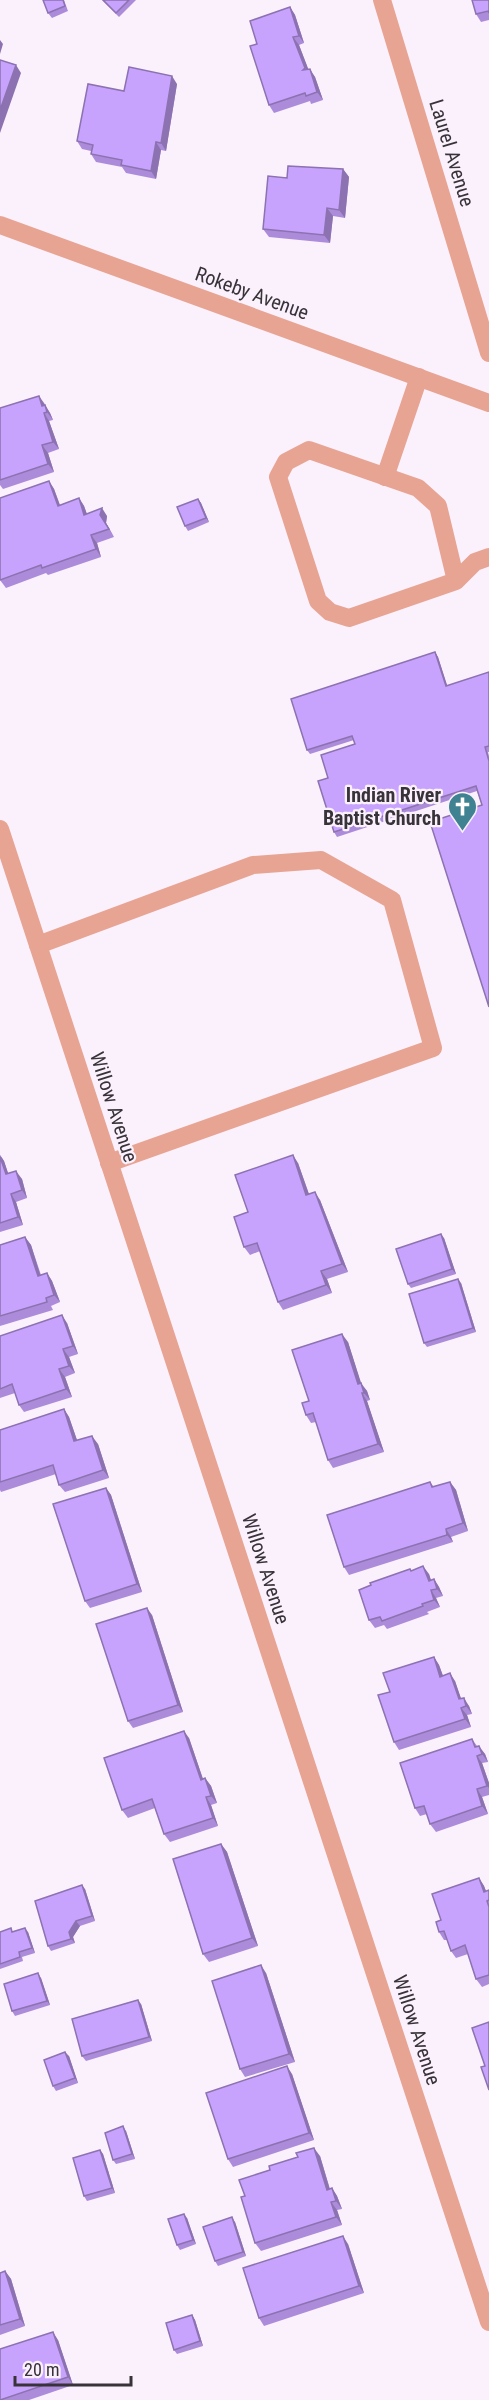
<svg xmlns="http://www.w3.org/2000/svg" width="489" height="2400" viewBox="0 0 489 2400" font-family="'Roboto Condensed',sans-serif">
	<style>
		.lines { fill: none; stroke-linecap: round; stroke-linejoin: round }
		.minor { stroke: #e8a493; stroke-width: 18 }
		.wall { fill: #ac8cda }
		.shaded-wall { fill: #8c72b1 }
		.building { fill: #c8a3fd; stroke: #8c72b1; stroke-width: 1.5 }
		.labels { text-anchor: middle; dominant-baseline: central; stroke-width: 4.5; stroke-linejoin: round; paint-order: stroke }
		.street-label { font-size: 20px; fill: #383239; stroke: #fbf1fd }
		.poi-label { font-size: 20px; font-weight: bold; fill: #383239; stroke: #fbf1fd; text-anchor: end }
	</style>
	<rect width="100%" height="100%" fill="#fbf1fd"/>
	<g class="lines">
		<g class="minor">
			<path d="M382,0L489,353"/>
			<path d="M0,225L489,403"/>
			<path d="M385,477L419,377"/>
			<path d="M456,581L438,506L418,488L309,450L286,462L278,477L318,601L330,612L349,618L456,581L475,562L489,557"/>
			<path d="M0,829L489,2322"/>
			<path d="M38,945L253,865L321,860L392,900L433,1048L109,1163"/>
		</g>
	</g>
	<g class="wall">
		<path d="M43,0H64L68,11L52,18L48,13Z"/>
		<path d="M102,0H136L119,17Z"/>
		<path d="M489,0V20L481,22L476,14Z"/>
		<path d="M290,7L295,15L304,43L299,45L308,69L315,77L323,100L311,104L310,101L274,113L269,105L257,44Z"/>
		<path d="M177,84L166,151L161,150L156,179L126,173L122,167L96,162L91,154V151L82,149L77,141L124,91Z"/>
		<path d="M343,169L349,177L345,218L333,216L330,243L269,237L263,229L287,178Z"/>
		<path d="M44,403L50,413L53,420L49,421L59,449L48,453L54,472L3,489L0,485V408Z"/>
		<path d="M49,481L54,489L60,505L79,498L84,506L87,514L107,516L106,523L114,537L97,543L101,557L48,575L46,573L6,588L0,580Z"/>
		<path d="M198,499L201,503L209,522L188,531L185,526Z"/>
		<path d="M435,652L438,657L447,686L489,672V752H488L489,756V1007L482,805L477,791L337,837L334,832L328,778L355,744L354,740L310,754L307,750Z"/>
		<path d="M0,1155L4,1161L8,1173L22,1179L27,1198L16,1202L23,1225L0,1232Z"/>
		<path d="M298,1163L309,1194L320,1200L348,1272L327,1279L332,1293L283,1310L278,1302L260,1251L250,1255L244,1247L248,1212Z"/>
		<path d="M25,1237L31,1245L41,1275L47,1273L52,1281L60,1302L51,1306L53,1310L0,1326V1245Z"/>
		<path d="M444,1238L456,1274L411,1288L408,1284Z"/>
		<path d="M461,1283L476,1332L427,1347L424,1343Z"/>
		<path d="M67,1323L78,1354L69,1357L75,1373L65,1377L72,1397L24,1412L19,1405L15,1393L0,1398V1336Z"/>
		<path d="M348,1342L361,1384L367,1391L370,1400L367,1401L384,1452L333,1468L328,1460L316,1422L311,1423L306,1415L309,1401Z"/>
		<path d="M64,1409L69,1417L77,1440L98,1444L109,1478L65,1492L59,1485L56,1474L1,1492L0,1490V1430Z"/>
		<path d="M430,1482L434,1487L450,1482L456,1490L468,1531L451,1537L453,1542L349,1575L344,1567Z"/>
		<path d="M106,1488L111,1495L142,1592L90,1608L85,1601Z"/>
		<path d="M411,1571L429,1574L431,1581L434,1579L439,1587L443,1596L436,1598L440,1607L427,1612L429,1614L387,1629L384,1625L375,1628L369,1620Z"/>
		<path d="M152,1615L183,1712L133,1728L128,1721Z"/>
		<path d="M434,1657L439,1665L443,1676L455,1681L461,1699L469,1706L472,1714L467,1715L471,1727L399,1750L394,1742L390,1692Z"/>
		<path d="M189,1738L203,1779L205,1778L211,1786L217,1803L211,1805L218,1826L170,1842L164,1834L155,1808L128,1818L122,1810Z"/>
		<path d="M472,1739L477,1746L485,1754L488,1762L482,1763L489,1783V1795L482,1797L488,1814L436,1832L430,1824L427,1814L420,1816L415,1808Z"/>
		<path d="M221,1844L227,1852L258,1946L209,1962L203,1954Z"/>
		<path d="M479,1878L484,1886L486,1891L489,1890V1984L482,1987L476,1979L468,1954L456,1958L451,1951L447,1940H444L439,1932L441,1920Z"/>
		<path d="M85,1889L95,1921L80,1926L73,1937L75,1943L51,1951L48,1946Z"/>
		<path d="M0,1932H28L35,1953L22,1957L23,1961L0,1969Z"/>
		<path d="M266,1973L295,2062L245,2077L240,2069Z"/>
		<path d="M41,1978L50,2005L15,2016L12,2011Z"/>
		<path d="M141,2004L152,2041L86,2061L82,2056Z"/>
		<path d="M69,2056L78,2083L56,2091L53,2086Z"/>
		<path d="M292,2074L314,2140L233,2167L228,2159Z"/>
		<path d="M126,2131L135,2159L116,2164L113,2160Z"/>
		<path d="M100,2150L103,2154L115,2193L87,2201L84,2196Z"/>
		<path d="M320,2156L330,2189L332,2188L337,2196L342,2209L337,2210L342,2225L261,2251L255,2243L245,2196Z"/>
		<path d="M187,2218L196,2244L180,2250L177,2245Z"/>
		<path d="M235,2222L246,2256L218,2266L215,2261Z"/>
		<path d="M348,2244L364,2293L264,2326L259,2318Z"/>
		<path d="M5,2271L11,2279L25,2326L0,2335V2273Z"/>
		<path d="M192,2315L195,2320L203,2346L177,2354L174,2350Z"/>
		<path d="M58,2340L73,2385L29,2400H0Z"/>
	</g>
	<g class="shaded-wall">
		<path d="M290,7L295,15L304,43L299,36Z"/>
		<path d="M293,37L299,45L311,76L305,68Z"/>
		<path d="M0,40L3,44L0,54Z"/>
		<path d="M16,65L21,73L0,133V110Z"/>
		<path d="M310,69L315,77L323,100L317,92Z"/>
		<path d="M172,76L177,84L166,151L161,143Z"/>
		<path d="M156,142L161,150L156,179L151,171Z"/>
		<path d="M343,169L349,177L345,218L339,210Z"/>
		<path d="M327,208L333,216L330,243L324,235Z"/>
		<path d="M39,396L44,403L47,414L42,406Z"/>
		<path d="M45,405L50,413L53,420L47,412Z"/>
		<path d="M44,413L49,421L59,449L53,442Z"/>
		<path d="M42,445L48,453L54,472L48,464Z"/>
		<path d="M49,481L54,489L63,514L58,506Z"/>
		<path d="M79,498L84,506L90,523L84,515Z"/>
		<path d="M198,499L201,503L209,522L206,518Z"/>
		<path d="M102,508L107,516L106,523L114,537L100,515Z"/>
		<path d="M91,535L97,543L101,557L96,549Z"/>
		<path d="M435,652L438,657L449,691L446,686Z"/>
		<path d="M0,1155L4,1161L11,1182L6,1174Z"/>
		<path d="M293,1155L298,1163L312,1203L306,1195Z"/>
		<path d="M16,1171L22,1179L27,1198L22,1190Z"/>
		<path d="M315,1192L320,1200L348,1272L342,1264Z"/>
		<path d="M11,1194L16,1202L23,1225L18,1217Z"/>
		<path d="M441,1234L444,1238L456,1274L452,1269Z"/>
		<path d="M25,1237L31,1245L43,1284L38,1276Z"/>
		<path d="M321,1271L327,1279L332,1293L326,1285Z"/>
		<path d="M47,1273L52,1281L60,1302L54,1295Z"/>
		<path d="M458,1279L461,1283L476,1332L473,1328Z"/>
		<path d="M62,1315L67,1323L78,1354L73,1346Z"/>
		<path d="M342,1334L348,1342L364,1392L358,1384Z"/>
		<path d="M63,1349L69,1357L75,1373L69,1366Z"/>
		<path d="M59,1369L65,1377L72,1397L66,1389Z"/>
		<path d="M361,1383L367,1391L370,1400L364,1393Z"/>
		<path d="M362,1393L367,1401L384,1452L378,1444Z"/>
		<path d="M64,1409L69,1417L80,1449L74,1441Z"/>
		<path d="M92,1436L98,1444L109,1478L103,1470Z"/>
		<path d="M450,1482L456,1490L468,1531L463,1523Z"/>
		<path d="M106,1488L111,1495L142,1592L137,1584Z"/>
		<path d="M446,1529L451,1537L453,1542L447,1535Z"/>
		<path d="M423,1566L429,1574L434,1589L429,1581Z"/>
		<path d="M434,1579L439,1587L443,1596L437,1589Z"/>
		<path d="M431,1590L436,1598L440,1607L434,1600Z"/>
		<path d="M147,1608L152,1615L183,1712L178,1705Z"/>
		<path d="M434,1657L439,1665L446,1684L440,1677Z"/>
		<path d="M450,1673L455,1681L464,1707L459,1699Z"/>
		<path d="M464,1698L469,1706L472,1714L466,1706Z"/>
		<path d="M461,1708L467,1715L471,1727L465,1719Z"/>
		<path d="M184,1731L189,1738L206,1788L201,1780Z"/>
		<path d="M479,1746L485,1754L488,1762L482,1754Z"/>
		<path d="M477,1756L482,1763L489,1783V1788L487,1786Z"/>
		<path d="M205,1778L211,1786L217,1803L211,1796Z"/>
		<path d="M477,1789L482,1797L488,1814L482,1806Z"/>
		<path d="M206,1797L211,1805L218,1826L213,1818Z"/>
		<path d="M221,1844L227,1852L258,1946L252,1938Z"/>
		<path d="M479,1878L484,1886L489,1899L484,1892Z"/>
		<path d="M82,1885L85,1889L95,1921L92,1916Z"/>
		<path d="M76,1921L80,1926L73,1937L75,1943L71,1939L69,1932Z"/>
		<path d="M25,1928L28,1932L35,1953L32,1948Z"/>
		<path d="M261,1965L266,1973L295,2062L289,2054Z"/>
		<path d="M38,1973L41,1978L50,2005L47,2001Z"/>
		<path d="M138,2000L141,2004L152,2041L149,2037Z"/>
		<path d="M65,2052L69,2056L78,2083L75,2078Z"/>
		<path d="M287,2066L292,2074L314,2140L309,2133Z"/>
		<path d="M123,2126L126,2131L135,2159L132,2154Z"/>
		<path d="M314,2148L320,2156L332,2197L327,2190Z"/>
		<path d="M100,2150L103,2154L115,2193L112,2188Z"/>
		<path d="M332,2188L337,2196L342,2209L336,2201Z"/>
		<path d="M331,2202L337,2210L342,2225L336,2217Z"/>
		<path d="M184,2214L187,2218L196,2244L193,2240Z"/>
		<path d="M232,2217L235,2222L246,2256L243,2252Z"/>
		<path d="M343,2236L348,2244L364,2293L359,2286Z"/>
		<path d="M5,2271L11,2279L25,2326L20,2319Z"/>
		<path d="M192,2315L195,2320L203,2346L200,2341Z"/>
		<path d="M53,2332L58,2340L73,2385L68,2377Z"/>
	</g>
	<g class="building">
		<path d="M43,0H63L65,6L48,13Z"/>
		<path d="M103,0H129L116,13Z"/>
		<path d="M472,0H489V13L488,11L476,14Z"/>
		<path d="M290,7L299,36L293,37L305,68L303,70L310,69L317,92L306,96L305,93L269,105L250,46L257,44L250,21Z"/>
		<path d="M0,60L16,65L0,110Z"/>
		<path d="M129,67L172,76L161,143L156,142L151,171L121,165L122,160L91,154L93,145L77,141L88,84L124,91Z"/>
		<path d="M288,166L343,169L339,210L327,208L324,235L263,229L268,176L287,178Z"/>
		<path d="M39,396L42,406L45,405L47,412L44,413L53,442L42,445L48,464L0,480V408Z"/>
		<path d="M49,481L58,506L79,498L84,515L102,508L100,515L109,529L91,535L96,549L42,568L41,565L0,580V498Z"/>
		<path d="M198,499L206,518L185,526L177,507Z"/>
		<path d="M435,652L446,686L489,672V746L485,747L489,761V1007L430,822L482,805L476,786L334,832L318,781L328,778L321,755L355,744L352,736L307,750L291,699Z"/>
		<path d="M293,1155L306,1195L315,1192L342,1264L321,1271L326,1285L278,1302L257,1243L244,1247L234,1217L248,1212L235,1175Z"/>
		<path d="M0,1157L6,1174L16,1171L22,1190L11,1194L18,1217L0,1223Z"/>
		<path d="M441,1234L452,1269L408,1284L396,1249Z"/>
		<path d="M25,1237L38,1276L47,1273L54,1295L46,1298L47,1302L0,1316V1245Z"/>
		<path d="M458,1279L473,1328L424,1343L409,1294Z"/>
		<path d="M62,1315L73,1346L63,1349L69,1366L59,1369L66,1389L19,1405L12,1384L0,1389V1336Z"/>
		<path d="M342,1334L358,1384L361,1383L364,1393H362L378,1444L328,1460L313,1413L306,1415L302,1403L309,1401L292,1350Z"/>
		<path d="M64,1409L74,1441L92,1436L103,1470L59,1485L53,1465L0,1482V1430Z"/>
		<path d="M430,1482L432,1487L450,1482L463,1523L446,1529L447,1535L344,1567L327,1515Z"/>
		<path d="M106,1488L137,1584L85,1601L53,1504Z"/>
		<path d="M423,1566L429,1581L434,1579L437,1589L431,1590L434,1600L422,1604L423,1606L382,1621L380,1617L369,1620L359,1590L371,1585L370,1583L410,1569L411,1571Z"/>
		<path d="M147,1608L178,1705L128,1721L96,1624Z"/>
		<path d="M434,1657L440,1677L450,1673L459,1699L464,1698L466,1706L461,1708L465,1719L394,1742L378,1695L390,1692L383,1673Z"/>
		<path d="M184,1731L201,1780L205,1778L211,1796L206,1797L213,1818L164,1834L152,1799L122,1810L104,1758Z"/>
		<path d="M472,1739L475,1747L479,1746L482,1754L477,1756L487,1786L477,1789L482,1806L430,1824L424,1806L415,1808L400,1763Z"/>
		<path d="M221,1844L252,1938L203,1954L173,1859Z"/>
		<path d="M479,1878L484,1892L489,1890V1900L487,1901L489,1907V1975L476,1979L465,1945L451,1951L444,1931L439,1932L436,1922L441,1920L432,1894Z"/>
		<path d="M82,1885L92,1916L76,1921L69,1932L71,1939L48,1946L35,1901Z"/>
		<path d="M11,1928L12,1932L25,1928L32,1948L19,1952L20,1957L0,1964V1932Z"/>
		<path d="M261,1965L289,2054L240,2069L212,1981Z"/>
		<path d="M38,1973L47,2001L12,2011L4,1984Z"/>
		<path d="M138,2000L149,2037L82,2056L72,2019Z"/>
		<path d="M489,2022V2090L481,2067L485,2066L472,2028Z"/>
		<path d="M65,2052L75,2078L53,2086L44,2060Z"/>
		<path d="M287,2066L309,2133L228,2159L206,2093Z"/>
		<path d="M123,2126L132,2154L113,2160L105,2133Z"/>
		<path d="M314,2148L327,2190L332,2188L336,2201L331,2202L336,2217L255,2243L241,2197L245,2196L239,2180L270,2170L269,2166L298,2157L296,2153Z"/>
		<path d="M100,2150L112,2188L84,2196L73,2158Z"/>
		<path d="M184,2214L193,2240L177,2245L168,2219Z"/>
		<path d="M232,2217L243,2252L215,2261L203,2227Z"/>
		<path d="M343,2236L359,2286L259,2318L243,2268Z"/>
		<path d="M5,2271L20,2319L0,2325V2273Z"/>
		<path d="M192,2315L200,2341L174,2350L166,2323Z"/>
		<path d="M53,2332L68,2377L0,2400V2349Z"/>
	</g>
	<defs>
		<symbol id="church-pin" viewBox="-11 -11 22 30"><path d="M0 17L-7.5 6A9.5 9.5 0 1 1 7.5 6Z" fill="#3f8292" stroke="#fbf1fd"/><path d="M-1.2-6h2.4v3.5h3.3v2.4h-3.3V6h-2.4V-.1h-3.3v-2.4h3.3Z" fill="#fff"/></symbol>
	</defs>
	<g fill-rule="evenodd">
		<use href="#church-pin" x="446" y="790" width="33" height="45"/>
	</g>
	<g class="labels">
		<g class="street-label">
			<text transform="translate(452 153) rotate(73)">Laurel Avenue</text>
			<text transform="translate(252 293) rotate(20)">Rokeby Avenue</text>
			<text transform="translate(114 1107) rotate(72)">Willow Avenue</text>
			<text transform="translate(266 1569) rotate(72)">Willow Avenue</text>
			<text transform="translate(417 2030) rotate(72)">Willow Avenue</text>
		</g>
		<g class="poi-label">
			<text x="441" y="795">Indian River<tspan x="441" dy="23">Baptist Church</tspan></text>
		</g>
	</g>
	<path d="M15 2376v9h116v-9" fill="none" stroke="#383239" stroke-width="3"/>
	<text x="24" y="2376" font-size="18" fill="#383239" stroke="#fbf1fd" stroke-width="4.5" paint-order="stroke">20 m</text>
</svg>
